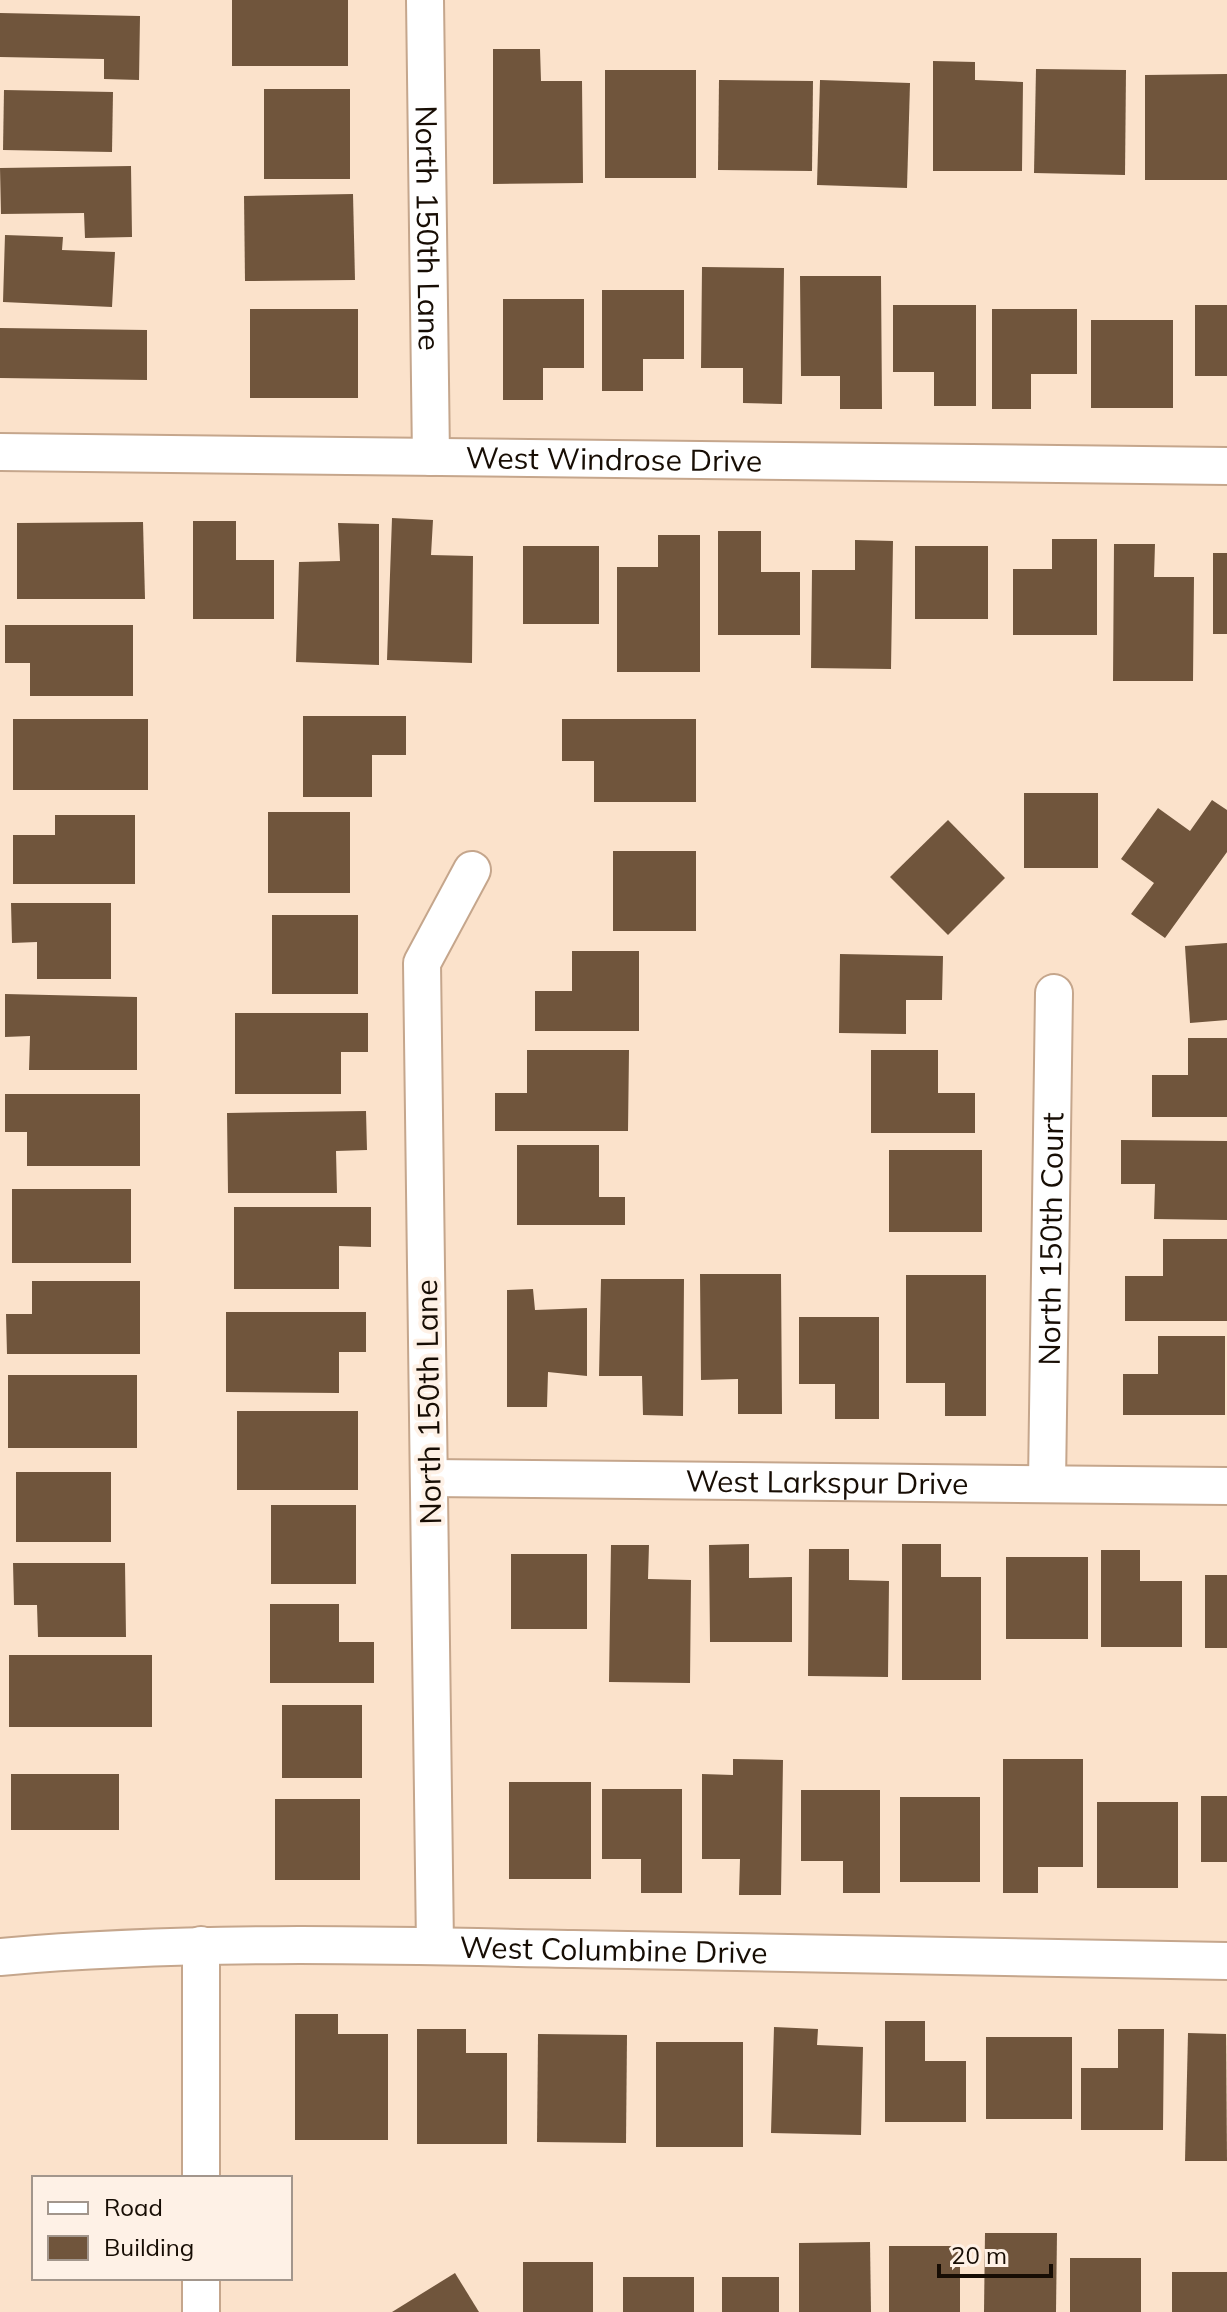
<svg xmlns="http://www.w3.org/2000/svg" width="1227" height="2312" viewBox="0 0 1227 2312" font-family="Mulish,sans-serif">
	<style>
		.building { fill: #70553c }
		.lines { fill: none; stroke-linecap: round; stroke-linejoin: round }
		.minor-casing { stroke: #c5a68c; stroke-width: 40 }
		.minor { stroke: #fff; stroke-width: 36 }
		.labels { text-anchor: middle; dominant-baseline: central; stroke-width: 8; stroke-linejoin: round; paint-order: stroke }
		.street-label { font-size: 30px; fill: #170d04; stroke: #fef1e6 }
	</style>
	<rect width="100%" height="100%" fill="#fbe2cb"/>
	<g class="building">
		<rect x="232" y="0" width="116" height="66"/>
		<path d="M0,13L140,16L139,80L104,79V59L0,57Z"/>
		<path d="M493,49H540L541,81H582L583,183L493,184Z"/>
		<path d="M933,61L975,62V80L1023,82L1022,171H933Z"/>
		<path d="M1036,69L1126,70L1125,175L1034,173Z"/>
		<rect x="605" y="70" width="91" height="108"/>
		<path d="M1227,74V180H1145V75Z"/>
		<path d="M719,80L813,81L812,171L718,170Z"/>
		<path d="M820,80L910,83L907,188L817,185Z"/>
		<rect x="264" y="89" width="86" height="90"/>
		<path d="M4,90L113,92L112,152L3,150Z"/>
		<path d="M131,166L132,237L85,238L84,213L1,214L0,168Z"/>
		<path d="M353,194L355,280L245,281L244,196Z"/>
		<path d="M5,235L63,237L62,250L115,252L112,307L3,302Z"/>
		<path d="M702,267L784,268L782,404L743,403V368H701Z"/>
		<path d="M800,276H881L882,409H840V376H801Z"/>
		<path d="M602,290H684V359H643V391H602Z"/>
		<path d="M503,299H584V368H543V400H503Z"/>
		<path d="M893,305H976V406H934V372H893Z"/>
		<rect x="1195" y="305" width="32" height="71"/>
		<rect x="250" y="309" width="108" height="89"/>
		<path d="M992,309H1077V374H1031V409H992Z"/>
		<rect x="1091" y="320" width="82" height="88"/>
		<path d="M0,328L147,330V380L0,378Z"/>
		<path d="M392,518L433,520L431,555L473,556L472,663L387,660Z"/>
		<path d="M193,521H236V560H274V619H193Z"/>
		<path d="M143,522L145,599H17V523Z"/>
		<path d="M338,523L379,524V665L296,662L299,562L340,561Z"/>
		<path d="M718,531H761V572H800V635H718Z"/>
		<path d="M658,535H700V672H617V567H658Z"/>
		<path d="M1052,539H1097V635H1013V569H1052Z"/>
		<path d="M855,540L893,541L891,669L811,668L812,570H855Z"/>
		<path d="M1114,544H1155L1154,577H1194L1193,681H1113Z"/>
		<rect x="523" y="546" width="76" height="78"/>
		<rect x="915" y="546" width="73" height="73"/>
		<rect x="1213" y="553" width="14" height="81"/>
		<path d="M5,625H133V696H30V663H5Z"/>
		<path d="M303,716H406V755H372V797H303Z"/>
		<rect x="13" y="719" width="135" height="71"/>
		<path d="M562,719H696V802H594V761H562Z"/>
		<rect x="1024" y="793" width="74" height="75"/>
		<path d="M1212,800L1227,810V852L1165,938L1131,914L1154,883L1121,859L1158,808L1190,831Z"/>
		<rect x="268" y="812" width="82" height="81"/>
		<path d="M55,815H135V884H13V835H55Z"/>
		<path d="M948,820L1005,878L948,935L890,877Z"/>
		<rect x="613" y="851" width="83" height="80"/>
		<path d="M11,903H111V979H37V942L12,943Z"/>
		<rect x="272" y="915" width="86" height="79"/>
		<path d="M1227,943V1020L1190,1023L1185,946Z"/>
		<path d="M572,951H639V1031H535V991H572Z"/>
		<path d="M840,954L943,956L942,1000H906V1034L839,1033Z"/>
		<path d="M5,994L137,997V1070H29L30,1036L5,1037Z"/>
		<path d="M235,1013H368V1052H341V1094H235Z"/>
		<path d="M1188,1038H1227V1117H1152V1075H1188Z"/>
		<path d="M527,1050H629L628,1131H495V1093H527Z"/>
		<path d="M871,1050H938V1093H975V1133H871Z"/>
		<path d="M5,1094H140V1166H27V1132H5Z"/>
		<path d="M366,1111L367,1150L336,1151L337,1193H228L227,1113Z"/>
		<path d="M1121,1140L1227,1141V1220L1154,1219L1155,1184H1121Z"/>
		<path d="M517,1145H599V1197H625V1225H517Z"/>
		<rect x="889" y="1150" width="93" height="82"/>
		<rect x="12" y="1189" width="119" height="74"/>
		<path d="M234,1207H371V1247L339,1246V1289H234Z"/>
		<path d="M1163,1239H1227V1321H1125V1276H1163Z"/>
		<path d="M700,1274H781L782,1414H738V1379L701,1380Z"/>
		<path d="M906,1275H986V1416H945V1383H906Z"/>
		<path d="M601,1279H684L683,1416L643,1415L642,1376H599Z"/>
		<path d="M32,1281H140V1354H7L6,1314H32Z"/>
		<path d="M533,1289L535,1310L587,1308V1376L548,1372L547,1407H507V1290Z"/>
		<path d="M226,1312H366V1352H339V1393L226,1392Z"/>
		<path d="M799,1317H879V1419H835V1384H799Z"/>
		<path d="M1158,1336H1225V1415H1123V1374H1158Z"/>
		<rect x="8" y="1375" width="129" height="73"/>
		<rect x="237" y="1411" width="121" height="79"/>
		<rect x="16" y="1472" width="95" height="70"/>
		<rect x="271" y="1505" width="85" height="79"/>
		<path d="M749,1544V1578L792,1577V1642H710L709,1545Z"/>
		<path d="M902,1544H941V1577H981V1680H902Z"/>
		<path d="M611,1545H649L648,1579L691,1580L690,1683L609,1682Z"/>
		<path d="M809,1549H849V1580L889,1581L888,1677L808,1676Z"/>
		<path d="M1101,1550H1140V1581H1182V1647H1101Z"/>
		<rect x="511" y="1554" width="76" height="75"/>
		<rect x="1006" y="1557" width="82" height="82"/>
		<path d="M13,1563H125L126,1637H38L37,1605H14Z"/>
		<rect x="1205" y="1575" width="22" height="73"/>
		<path d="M270,1604H339V1642H374V1683H270Z"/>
		<rect x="9" y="1655" width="143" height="72"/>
		<rect x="282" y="1705" width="80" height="73"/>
		<path d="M733,1759L783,1760L781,1895H739L740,1859H702V1774L733,1775Z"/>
		<path d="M1003,1759H1083V1867H1038V1893H1003Z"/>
		<rect x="11" y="1774" width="108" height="56"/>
		<rect x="509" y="1782" width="82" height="97"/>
		<path d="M602,1789H682V1893H641V1859H602Z"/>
		<path d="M801,1790H880V1893H843V1861H801Z"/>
		<rect x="1201" y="1796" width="26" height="66"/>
		<rect x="900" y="1797" width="80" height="85"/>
		<rect x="275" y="1799" width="85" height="81"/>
		<rect x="1097" y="1802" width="81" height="86"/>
		<path d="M295,2014H338V2034H388V2140H295Z"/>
		<path d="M885,2021H925V2061H966V2122H885Z"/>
		<path d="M774,2027L818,2029L817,2045L863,2047L861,2135L771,2133Z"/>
		<path d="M417,2029H466V2053H507V2144H417Z"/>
		<path d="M1118,2029H1164L1163,2130H1081V2068H1118Z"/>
		<path d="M1188,2033L1226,2034L1227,2161H1185Z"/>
		<path d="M538,2034L627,2035L626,2143L537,2142Z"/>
		<rect x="986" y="2037" width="86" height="82"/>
		<rect x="656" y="2042" width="87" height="105"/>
		<path d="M985,2233H1057L1056,2312H984Z"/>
		<path d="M870,2242L871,2312H799V2243Z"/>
		<rect x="889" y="2246" width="71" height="66"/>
		<rect x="1070" y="2258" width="71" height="54"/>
		<rect x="523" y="2262" width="70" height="50"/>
		<rect x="1172" y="2272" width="55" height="40"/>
		<path d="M455,2273L479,2312H392Z"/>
		<rect x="623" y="2277" width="71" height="35"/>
		<rect x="722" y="2277" width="57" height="35"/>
	</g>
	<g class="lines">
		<defs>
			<g id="minor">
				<path id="s1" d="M425,0L431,457"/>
				<path id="s2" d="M0,452L1227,466"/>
				<path id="s3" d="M429,1478L1227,1486"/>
				<path id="s4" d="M1047,1483L1054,993"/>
				<path d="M201,1945V2178"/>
				<path d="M435,1946L422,963L472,870"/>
				<path id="s5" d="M0,1957C191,1940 382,1945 573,1949C791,1953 1009,1957 1227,1961"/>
				<path d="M201,2278V2312"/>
			</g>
		</defs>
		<use href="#minor" class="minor-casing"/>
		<use href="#minor" class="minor"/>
	</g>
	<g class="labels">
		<g class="street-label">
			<text stroke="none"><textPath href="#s1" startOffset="228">North 150th Lane</textPath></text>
			<text stroke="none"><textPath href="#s2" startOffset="614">West Windrose Drive</textPath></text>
			<text stroke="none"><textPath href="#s4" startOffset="244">North 150th Court</textPath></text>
			<text transform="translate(428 1402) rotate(-91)">North 150th Lane</text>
			<text stroke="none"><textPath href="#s3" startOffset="398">West Larkspur Drive</textPath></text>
			<text stroke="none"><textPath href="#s5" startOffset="614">West Columbine Drive</textPath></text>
		</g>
	</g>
	<rect x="32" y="2176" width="260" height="104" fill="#fef1e6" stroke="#a2968c" stroke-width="2"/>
	<rect x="48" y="2202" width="40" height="12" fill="#ffffff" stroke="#a2968c" stroke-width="2"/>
	<text x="104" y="2216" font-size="24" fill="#170d04">Road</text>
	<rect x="48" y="2236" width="40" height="24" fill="#70553c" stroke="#a2968c" stroke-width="2"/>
	<text x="104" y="2256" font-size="24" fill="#170d04">Building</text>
	<path d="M939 2264v12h112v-12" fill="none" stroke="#170d04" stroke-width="4"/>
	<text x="951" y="2264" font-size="24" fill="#170d04" stroke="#fef1e6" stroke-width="6" paint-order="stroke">20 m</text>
</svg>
